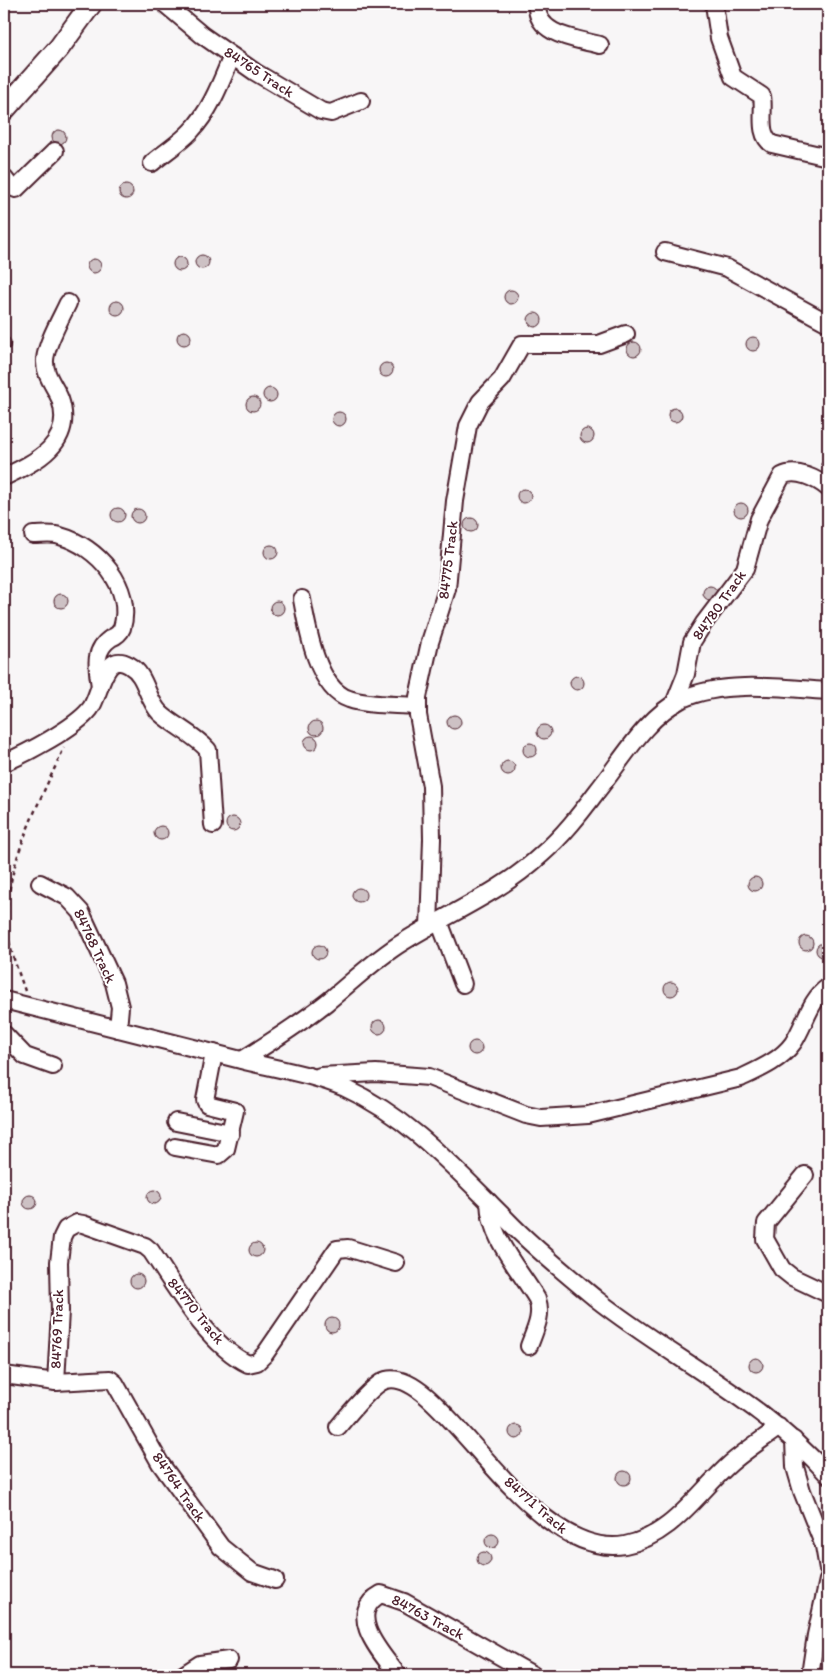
<svg xmlns="http://www.w3.org/2000/svg" width="832" height="1679" viewBox="0 0 832 1679" font-family="Itim,sans-serif">
	<style>
		.building { fill: #cdc1c4; stroke: #4a1f2b }
		.lines { fill: none; stroke-linecap: round; stroke-linejoin: round }
		.minor-casing { stroke: #4a1f2b; stroke-width: 20 }
		.major-casing { stroke: #4a1f2b; stroke-width: 24 }
		.path { stroke: #4a1f2b; stroke-width: 2.5; stroke-dasharray: 4 4; stroke-linecap: butt }
		.minor { stroke: #fff; stroke-width: 16 }
		.major { stroke: #fff; stroke-width: 20 }
		.labels { text-anchor: middle; dominant-baseline: central; stroke-width: 4; stroke-linejoin: round; paint-order: stroke }
		.street-label { font-size: 15px; fill: #4a1f2b; stroke: #fff }
	</style>
	<rect width="100%" height="100%" fill="#f8f6f7"/>
	<filter id="ink" filterUnits="userSpaceOnUse"><feTurbulence type="fractalNoise" baseFrequency=".02" numOctaves="2"/><feDisplacementMap in="SourceGraphic" scale="10" xChannelSelector="R" yChannelSelector="G"/><feConvolveMatrix kernelMatrix="1 2 1 2 8 2 1 2 1" color-interpolation-filters="sRGB"/></filter>
	<g filter="url(#ink)">
		<g class="building">
			<circle cx="59" cy="137" r="7"/>
			<circle cx="126" cy="192" r="7"/>
			<circle cx="202" cy="262" r="7"/>
			<circle cx="180" cy="264" r="7"/>
			<circle cx="94" cy="266" r="7"/>
			<circle cx="511" cy="297" r="7"/>
			<circle cx="117" cy="308" r="7"/>
			<circle cx="535" cy="320" r="7"/>
			<circle cx="184" cy="338" r="7"/>
			<path d="M4,337L9,338L11,342L10,348L6,350H4Z"/>
			<circle cx="753" cy="344" r="7"/>
			<circle cx="634" cy="349" r="7"/>
			<circle cx="386" cy="370" r="7"/>
			<circle cx="270" cy="395" r="7"/>
			<circle cx="253" cy="404" r="7"/>
			<circle cx="675" cy="415" r="7"/>
			<circle cx="339" cy="419" r="7"/>
			<circle cx="587" cy="436" r="7"/>
			<circle cx="524" cy="496" r="7"/>
			<circle cx="741" cy="510" r="7"/>
			<circle cx="118" cy="515" r="7"/>
			<circle cx="138" cy="516" r="7"/>
			<circle cx="471" cy="525" r="7"/>
			<circle cx="271" cy="552" r="7"/>
			<circle cx="710" cy="593" r="7"/>
			<circle cx="61" cy="601" r="7"/>
			<circle cx="277" cy="608" r="7"/>
			<circle cx="577" cy="683" r="7"/>
			<circle cx="454" cy="722" r="7"/>
			<circle cx="316" cy="728" r="7"/>
			<circle cx="544" cy="732" r="7"/>
			<circle cx="311" cy="743" r="7"/>
			<circle cx="530" cy="750" r="7"/>
			<circle cx="508" cy="768" r="7"/>
			<circle cx="233" cy="824" r="7"/>
			<path d="M4,820L9,823L10,827L4,834Z"/>
			<circle cx="161" cy="833" r="7"/>
			<circle cx="755" cy="884" r="7"/>
			<circle cx="359" cy="895" r="7"/>
			<circle cx="806" cy="943" r="7"/>
			<circle cx="823" cy="950" r="7"/>
			<circle cx="319" cy="952" r="7"/>
			<circle cx="671" cy="989" r="7"/>
			<circle cx="379" cy="1027" r="7"/>
			<circle cx="475" cy="1048" r="7"/>
			<circle cx="154" cy="1197" r="7"/>
			<circle cx="30" cy="1202" r="7"/>
			<circle cx="256" cy="1250" r="7"/>
			<circle cx="137" cy="1281" r="7"/>
			<circle cx="332" cy="1325" r="7"/>
			<circle cx="756" cy="1365" r="7"/>
			<circle cx="516" cy="1432" r="7"/>
			<circle cx="624" cy="1478" r="7"/>
			<circle cx="492" cy="1541" r="7"/>
			<circle cx="484" cy="1559" r="7"/>
		</g>
		<g class="lines">
			<defs>
				<g id="minor">
					<path d="M165,4L202,35L255,72L321,111L331,113L361,101"/>
					<path d="M537,4C535,36 578,39 600,45"/>
					<path d="M714,4L719,38L733,77L762,96C765,111 757,134 772,144L828,157"/>
					<path d="M152,163C165,152 180,143 191,131C211,110 221,82 232,56"/>
					<path d="M4,178L11,187L16,189L55,151"/>
					<path d="M665,252L727,268L828,323"/>
					<path d="M4,477C36,462 75,443 60,399C55,386 44,375 45,360C46,344 61,318 68,303"/>
					<path d="M33,535C42,535 52,533 60,536C97,546 134,587 122,628C120,633 116,636 111,638C93,650 97,667 100,686"/>
					<path d="M302,599C307,627 317,689 349,699C369,706 395,704 417,706"/>
					<path d="M674,704L686,674L692,642L704,623L745,569L759,519L782,476C796,468 817,479 828,488"/>
					<path d="M4,763C27,753 75,728 90,709C101,695 103,650 129,665C147,675 146,699 160,713C174,726 195,735 208,750L213,825"/>
					<path d="M40,883L67,897L81,912L114,983L120,1007L118,1029"/>
					<path d="M439,921L463,984"/>
					<path d="M429,927L432,839L431,786L418,715V697L430,642L447,589L455,501L468,426L480,402L502,379L522,344H599L626,334"/>
					<path d="M4,1000C83,1020 162,1040 241,1060C276,1069 312,1074 345,1088C411,1118 456,1170 507,1220C534,1248 565,1273 595,1298C672,1359 762,1400 828,1475"/>
					<path d="M4,1034L25,1056L53,1066"/>
					<path d="M242,1060C271,1042 299,1024 326,1003C352,982 375,959 403,942C449,913 500,893 541,855C563,836 580,814 598,790C623,759 645,718 682,699C723,680 784,688 828,691"/>
					<path d="M320,1076L376,1073L429,1077L526,1115L541,1118L588,1115L741,1078C760,1069 781,1060 793,1043C805,1025 810,999 828,987"/>
					<path d="M176,1122L231,1133"/>
					<path d="M175,1147L219,1155L226,1149L235,1111L207,1104L205,1100L214,1053"/>
					<path d="M805,1175L766,1223L765,1239L782,1269L792,1277L828,1294"/>
					<path d="M489,1202C490,1239 519,1269 537,1299C543,1315 535,1330 529,1346"/>
					<path d="M4,1375L56,1382L60,1311L59,1262L62,1237L66,1229L77,1223L83,1224L145,1246L151,1251C175,1287 208,1345 248,1364L257,1362L265,1354L337,1249L348,1248L396,1263"/>
					<path d="M56,1382L110,1379L115,1383L160,1463L221,1547L252,1572L275,1580"/>
					<path d="M338,1427C347,1416 374,1383 386,1380C441,1365 527,1562 625,1545C672,1536 697,1493 731,1463C746,1450 763,1439 779,1427"/>
					<path d="M794,1440L795,1467L802,1491L824,1546L828,1569"/>
					<path d="M183,1675L200,1664L229,1660"/>
					<path d="M398,1675C382,1654 344,1614 381,1594L404,1602L533,1675"/>
					<path d="M810,1675L816,1635L828,1580"/>
				</g>
				<path id="major" d="M4,110L59,48L91,4"/>
			</defs>
			<use href="#minor" class="minor-casing"/>
			<use href="#major" class="major-casing"/>
			<g class="path">
				<path d="M821,465L828,457"/>
				<path d="M25,991C19,973 11,954 8,935C0,873 39,803 64,748"/>
			</g>
			<use href="#minor" class="minor"/>
			<use href="#major" class="major"/>
		</g>
	</g>
	<g class="labels">
		<g class="street-label">
			<text transform="translate(259 72) rotate(33)">84765 Track</text>
			<text transform="translate(448 560) rotate(-83)">84775 Track</text>
			<text transform="translate(719 605) rotate(-55)">84780 Track</text>
			<text transform="translate(95 946) rotate(65)">84768 Track</text>
			<text transform="translate(196 1311) rotate(51)">84770 Track</text>
			<text transform="translate(57 1329) rotate(-88)">84769 Track</text>
			<text transform="translate(179 1487) rotate(55)">84764 Track</text>
			<text transform="translate(536 1505) rotate(41)">84771 Track</text>
			<text transform="translate(428 1617) rotate(28)">84763 Track</text>
		</g>
	</g>
	<rect width="832" height="1679" fill="none" stroke="#fff" stroke-width="20"/>
	<rect x="10" y="10" width="812" height="1659" fill="none" stroke="#4a1f2b" stroke-width="2" filter="url(#ink)"/>
</svg>
